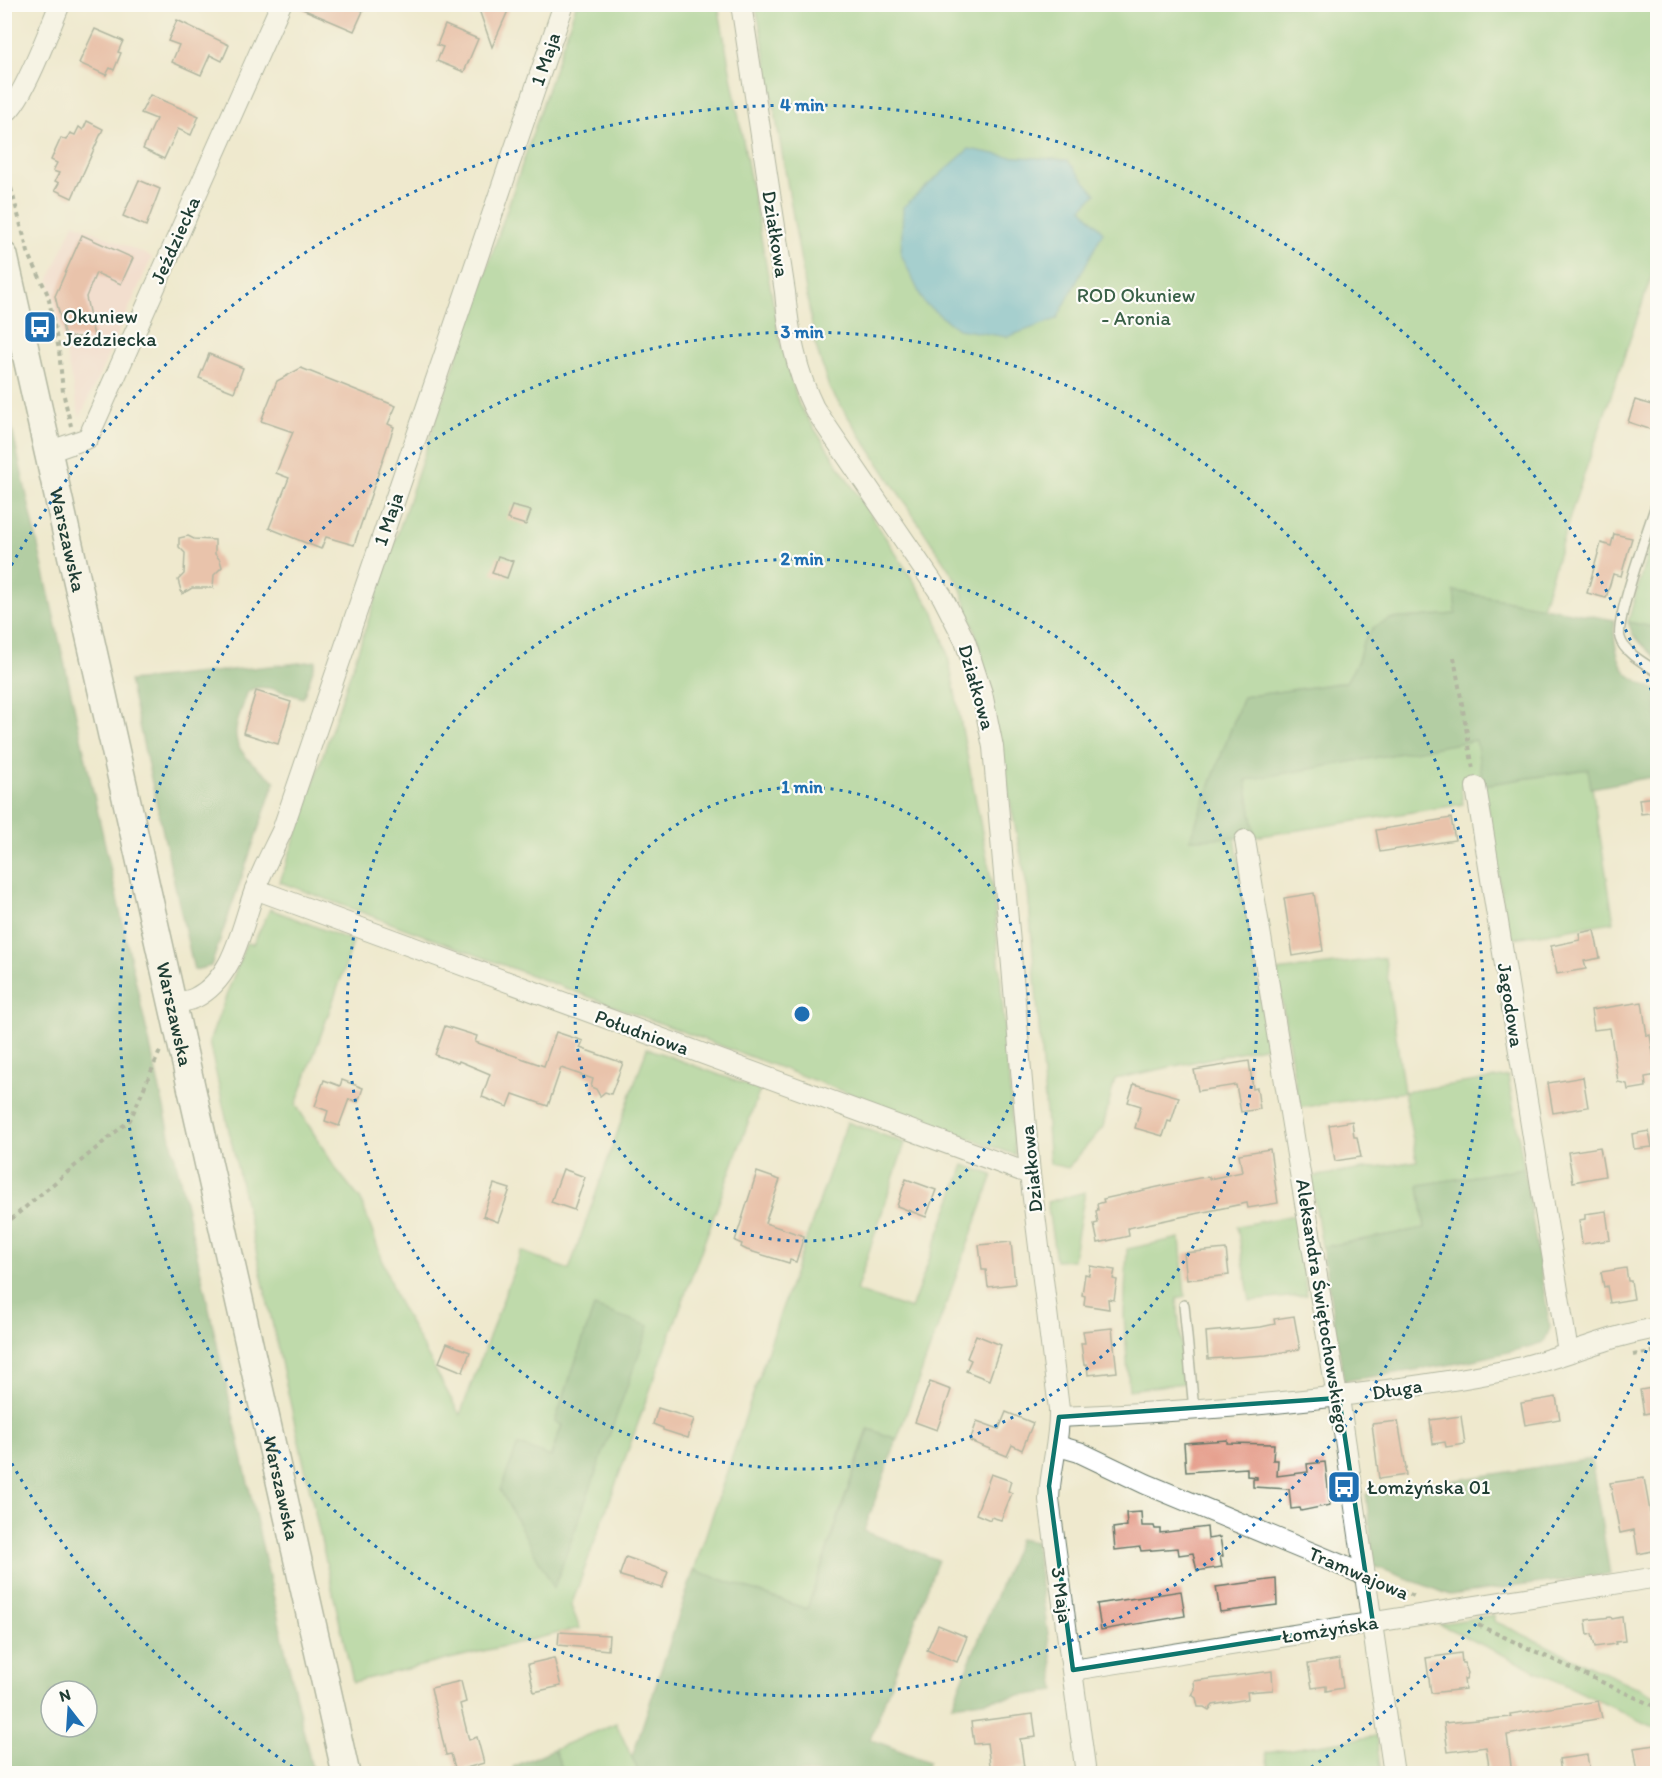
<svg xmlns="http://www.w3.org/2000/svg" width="1662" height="1778" viewBox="0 0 1662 1778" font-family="Itim,sans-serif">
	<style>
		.built { fill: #f7d0cf }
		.green { fill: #86c881; stroke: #52825a; stroke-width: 1.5; fill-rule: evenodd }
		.forest { fill: #6cac6f; stroke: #467452; stroke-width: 1.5; fill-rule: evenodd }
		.water { fill: #4fafce; stroke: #377681; stroke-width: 1.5 }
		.building { fill: #e39582 }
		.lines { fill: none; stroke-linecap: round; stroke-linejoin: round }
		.service-casing { stroke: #68796a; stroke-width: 12 }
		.minor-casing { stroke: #68796a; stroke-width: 22 }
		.secondary-casing { stroke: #68796a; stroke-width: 30 }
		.path { stroke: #68796a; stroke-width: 4; stroke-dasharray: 4.5 4.5; stroke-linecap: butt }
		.service { stroke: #fff; stroke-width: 9 }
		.minor { stroke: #fff; stroke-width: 20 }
		.secondary { stroke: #fff; stroke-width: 27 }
		.marked { fill: none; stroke: #0f766e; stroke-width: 4.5; stroke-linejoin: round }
		.ring { fill: none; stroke: #1f6fb2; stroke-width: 3; stroke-dasharray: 3 6 }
		.labels { text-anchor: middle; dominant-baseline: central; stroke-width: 4.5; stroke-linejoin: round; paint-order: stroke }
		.street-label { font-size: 20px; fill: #1f3d34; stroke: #fdfcf7 }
		.park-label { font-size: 20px; fill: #396047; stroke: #fdfcf7 }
		.poi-label { font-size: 20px; fill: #1f3d34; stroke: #fdfcf7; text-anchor: start }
		.centre { fill: #1f6fb2; stroke: #fdfcf7; stroke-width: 3 }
		.ring-label { font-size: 18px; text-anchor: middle; font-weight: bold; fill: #1f6fb2; stroke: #fdfcf7; stroke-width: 4.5; stroke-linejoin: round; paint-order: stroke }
	</style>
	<rect width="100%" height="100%" fill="#fdfcf7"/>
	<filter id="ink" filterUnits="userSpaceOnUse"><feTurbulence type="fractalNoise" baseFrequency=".0167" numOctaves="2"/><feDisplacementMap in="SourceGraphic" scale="12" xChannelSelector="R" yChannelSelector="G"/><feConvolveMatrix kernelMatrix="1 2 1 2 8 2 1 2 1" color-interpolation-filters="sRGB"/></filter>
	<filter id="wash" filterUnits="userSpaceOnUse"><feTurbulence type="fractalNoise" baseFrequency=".008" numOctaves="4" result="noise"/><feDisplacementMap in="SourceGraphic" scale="24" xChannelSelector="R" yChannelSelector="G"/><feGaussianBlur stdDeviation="1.35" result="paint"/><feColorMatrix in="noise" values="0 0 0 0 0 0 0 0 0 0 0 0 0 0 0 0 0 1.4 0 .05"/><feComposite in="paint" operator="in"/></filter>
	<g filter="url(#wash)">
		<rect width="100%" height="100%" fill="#efe9ce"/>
		<path class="built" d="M74,223L152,257L80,418L49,280Z"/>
		<g class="green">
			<path d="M576,5H718L781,345L799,405L934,612L947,651L993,889L1015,1155L280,882Z"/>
			<path d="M755,5H1657V260L1573,507L1542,607L1454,591L1457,614L1390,619L1363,642L1358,661L1346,682L1243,697L1190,839L1235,837L1268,1046L1115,1079L1103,1127L1068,1168L1050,1164L1028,891L978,641L960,586L829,388L815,343L760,26Z"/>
			<path d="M1657,519L1658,628H1657L1628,622Z"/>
			<path d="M1477,740L1483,785L1589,769L1614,922L1509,939L1483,785L1461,786L1463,804L1255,837L1246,780Z"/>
			<path d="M270,909L353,941L349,956L296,1105L336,1169L361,1200L396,1298L460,1415L521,1251L569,1270L647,1048L760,1090L571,1606L580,1628L353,1682L209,1042L246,943L253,944ZM594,1307L554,1587L550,1457L562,1424L555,1422Z"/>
			<path d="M1385,958L1404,1092L1508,1076L1524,1168L1419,1185L1425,1228L1322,1247L1311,1177L1417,1161L1404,1092L1299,1108L1277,971Z"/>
			<path d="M847,1122L905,1143L856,1291L911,1309L964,1165L993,1175L897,1439L868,1429L807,1609L694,1570L779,1317Z"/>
			<path d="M1085,1192L1073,1260L1056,1261L1047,1202Z"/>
			<path d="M1295,1215L1307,1295L1250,1301L1237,1226Z"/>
			<path d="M1180,1238L1185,1296L1177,1298L1184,1383L1129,1390L1124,1315L1127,1249Z"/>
			<path d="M1494,1615V1621L1657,1697V1729L1439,1624Z"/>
			<path d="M616,1723L639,1773H564L554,1749Z"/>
			<path d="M1376,1736L1381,1773H1269L1266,1753Z"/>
		</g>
		<g class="forest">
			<path d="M5,398L313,1773H5ZM51,1691H87V1727H51Z"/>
			<path d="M1454,591L1614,620C1614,638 1615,660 1628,674C1635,681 1649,686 1657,691V776L1591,788L1588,769L1483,785L1476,740L1246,780L1255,837L1190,839L1243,697L1346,682L1358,661L1363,642L1374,627L1390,619L1456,614Z"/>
			<path d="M1628,622L1657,628V659L1633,635Z"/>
			<path d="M316,661L303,698C289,694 258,680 247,693C244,704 237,718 236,730C233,753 259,768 275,781L211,966L194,970L129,681Z"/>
			<path d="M1524,1168L1550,1328L1544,1342C1479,1363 1411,1370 1344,1381L1322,1247L1425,1228L1419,1185Z"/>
			<path d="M594,1307L649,1326L554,1588L500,1490L518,1445L551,1457L562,1425L555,1422Z"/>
			<path d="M869,1429L897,1439L864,1531L938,1560L870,1739L929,1762L924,1773H639L632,1757L694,1570L807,1609Z"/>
			<path d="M1591,1459L1610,1574L1450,1595L1374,1566L1366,1494Z"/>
			<path d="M1019,1539L1035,1542L1056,1691L952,1705Z"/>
			<path d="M554,1749L564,1773H515L513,1767Z"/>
		</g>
		<path class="water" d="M969,149L1005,156L1067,160L1096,194L1082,208L1103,232L1057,319L1007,337L958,329L924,303L901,254L903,207Z"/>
		<g id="blocks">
			<g class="building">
				<path d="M359,4L358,8L363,11L354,31L293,5Z"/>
				<path d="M477,4H511L492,47Z"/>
				<path d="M177,20L229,45L222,61L210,55L201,75L172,62L179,45L168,41Z"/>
				<path d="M445,25L478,39L464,72L437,61L443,47L437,45Z"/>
				<path d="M95,29L123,41L118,52L121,53L114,70L110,68L106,75L79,63Z"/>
				<path d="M150,95L199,116L191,135L178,129L164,159L143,149L156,119L141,113Z"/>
				<path d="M87,121L103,129L72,198L55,190L59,183L55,181L59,173L53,171L57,163L51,160L61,138L66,140L70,133L75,135L79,127L83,130Z"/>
				<path d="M139,180L160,189L146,226L123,216Z"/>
				<path d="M82,235L133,258L121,284L96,273L86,297L95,341L80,337H65L55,296Z"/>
				<path d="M209,354L243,368L234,392L199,378Z"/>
				<path d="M301,368L396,406L388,424L394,427L354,545L326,537L321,549L269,528L289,478L276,473L293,432L261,421L277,381Z"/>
				<path d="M1635,400L1658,407V432L1628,422Z"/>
				<path d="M512,506L531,511L526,525L507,519Z"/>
				<path d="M1614,534L1632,538L1621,576L1613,574L1606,598L1587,593L1601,543L1611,546Z"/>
				<path d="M188,536L194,539L215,540V554L220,560L222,567L214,575L213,588H192L182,594L178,580L184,574L185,553L179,547V538Z"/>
				<path d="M498,556L513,561L507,578L492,573Z"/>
				<path d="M256,691L291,702L278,744L243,733Z"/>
				<path d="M1658,797V812L1641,814L1639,799Z"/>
				<path d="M1451,818L1455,840L1380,852L1376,830Z"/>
				<path d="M1314,893L1323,951L1293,956L1284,898Z"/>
				<path d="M1594,930L1600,958L1584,961L1586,969L1557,974L1551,946L1580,940L1579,933Z"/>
				<path d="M1642,1002L1647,1036L1650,1035L1657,1075L1645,1077L1646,1087L1628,1090L1627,1084L1618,1082L1610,1028L1594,1030L1591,1010Z"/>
				<path d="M445,1026L477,1036L475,1042L544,1066L556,1032L583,1041L580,1048L623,1063L611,1094L605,1092L600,1096L596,1089L591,1087L593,1079L561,1068L548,1106L513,1094L508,1107L482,1097L490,1074L459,1061L458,1063L435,1055Z"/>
				<path d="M1249,1061L1253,1089L1257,1088L1260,1109L1241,1112L1236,1085L1198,1091L1194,1070Z"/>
				<path d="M1583,1077L1588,1107L1553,1113L1548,1083Z"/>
				<path d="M324,1080L340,1086L342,1080L363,1088L358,1102L349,1099L339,1126L325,1121L328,1111L315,1106Z"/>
				<path d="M1134,1084L1179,1097L1171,1122L1168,1121L1163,1136L1135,1128L1141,1106L1128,1102Z"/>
				<path d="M1352,1121L1354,1137H1357L1361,1157L1335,1161L1329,1125Z"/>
				<path d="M1649,1131L1652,1147L1634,1149L1632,1134Z"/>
				<path d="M1600,1147L1605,1176L1573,1182L1568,1152Z"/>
				<path d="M1270,1149L1278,1203L1248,1208L1247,1203L1147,1224L1128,1228L1129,1236L1098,1243L1094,1224L1098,1223L1096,1211L1098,1210L1097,1204L1104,1202L1103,1199L1199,1178L1209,1177V1179L1242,1172L1239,1154Z"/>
				<path d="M563,1169L585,1177L574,1210L551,1202Z"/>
				<path d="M757,1172L780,1180L765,1223L804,1236L796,1262L790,1260L789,1263L747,1250L741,1247L742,1244L735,1241Z"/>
				<path d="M906,1179L936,1190L926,1217L897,1206Z"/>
				<path d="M494,1184L510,1189L498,1222L483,1216Z"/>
				<path d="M1606,1211L1610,1240L1582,1244L1579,1220L1585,1219V1214Z"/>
				<path d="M1011,1242L1015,1284L988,1287L986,1270H982L979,1245Z"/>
				<path d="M1226,1249L1229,1275L1187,1280L1184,1253Z"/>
				<path d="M1090,1266L1115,1270L1113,1279L1117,1280L1114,1300L1108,1299L1109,1309L1084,1305L1085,1296L1082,1295L1085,1274L1089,1275Z"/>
				<path d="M1626,1268L1628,1281H1631L1634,1299L1610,1303L1607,1286L1604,1287L1601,1272Z"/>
				<path d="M1294,1316L1300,1349L1266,1355L1208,1359L1206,1332L1261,1327L1275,1324L1274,1319Z"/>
				<path d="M1112,1328L1117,1372L1088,1375L1087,1364L1084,1365L1081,1343H1085L1083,1331Z"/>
				<path d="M976,1335L1001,1345L989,1380L966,1371L971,1360L967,1358Z"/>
				<path d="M447,1343L470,1352L463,1372L439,1362Z"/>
				<path d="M930,1382L951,1390L937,1430L915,1422Z"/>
				<path d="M1658,1387V1411L1644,1414L1640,1390Z"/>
				<path d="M1556,1397L1560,1419L1525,1425L1521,1403Z"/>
				<path d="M658,1408L694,1419L688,1438L663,1430V1428L653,1424Z"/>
				<path d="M1006,1412L1033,1423L1022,1450L1012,1445L1007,1456L970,1441L977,1421L999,1429Z"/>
				<path d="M1461,1416L1465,1444L1446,1447L1445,1442L1433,1444L1430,1420Z"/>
				<path d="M1398,1421L1406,1468H1405L1406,1475L1379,1479L1372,1424Z"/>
				<path d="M1227,1440V1443L1274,1444L1273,1460H1278L1277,1476L1308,1472L1307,1464L1325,1462L1330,1505L1301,1511L1300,1508L1291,1509L1289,1489L1253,1487V1479H1257V1477L1247,1476V1468L1186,1472L1184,1443Z"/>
				<path d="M991,1474L1011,1481L1008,1491L1012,1493L1001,1520L991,1517L990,1520L976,1514Z"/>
				<path d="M1644,1478L1657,1550L1638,1554L1634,1530L1620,1533L1610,1483Z"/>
				<path d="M1141,1512L1142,1526H1154L1155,1529H1160V1533L1207,1527L1208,1539L1220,1537L1223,1556L1220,1557L1222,1567L1197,1571L1193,1553L1179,1555L1178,1548L1141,1551L1140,1547L1115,1550L1113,1528L1127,1526L1126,1513Z"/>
				<path d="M626,1557L668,1572L662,1588L621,1576L620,1574Z"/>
				<path d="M1276,1579L1277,1605L1220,1612L1216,1587Z"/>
				<path d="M1181,1591L1185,1616L1101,1630L1097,1604Z"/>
				<path d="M1611,1617L1612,1619L1622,1617L1625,1641L1615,1642L1616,1644L1595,1647L1592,1634L1588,1635L1586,1620Z"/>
				<path d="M938,1625L967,1637L957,1662L927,1650Z"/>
				<path d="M559,1632L609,1635L608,1650L558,1645Z"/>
				<path d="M1461,1653L1462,1663H1464L1468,1673L1466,1679H1464L1465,1689L1431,1693L1426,1658Z"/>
				<path d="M554,1658L561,1686L534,1692L528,1664Z"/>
				<path d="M1339,1659L1343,1688L1326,1691V1686L1312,1688L1308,1664Z"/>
				<path d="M1272,1671L1273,1690L1247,1692L1248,1699L1213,1705L1209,1710L1204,1707H1198L1196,1698L1192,1695L1195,1690L1194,1681Z"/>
				<path d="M461,1681L466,1702L460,1704L469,1740L477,1737L484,1763L456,1771L451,1754L446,1755L431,1688Z"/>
				<path d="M1598,1701L1602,1718L1507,1735L1512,1773H1490L1486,1747L1448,1752L1444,1723L1511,1717L1510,1714Z"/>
				<path d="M1033,1714L1036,1737L1020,1739L1024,1767L991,1772L987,1743L974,1744L971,1722Z"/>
				<path d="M1656,1745L1658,1773H1638L1634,1748Z"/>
				<path d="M1587,1755L1590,1773H1561L1559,1759Z"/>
			</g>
		</g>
	</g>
	<g filter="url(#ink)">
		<use href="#blocks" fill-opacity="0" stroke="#68796a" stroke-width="1.5"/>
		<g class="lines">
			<defs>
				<g id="service">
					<path d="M1658,499C1650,524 1615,619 1620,638C1624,653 1646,664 1658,672"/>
					<path d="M1184,1305L1194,1410"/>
				</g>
				<g id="minor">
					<path d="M741,4L785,292C788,329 797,374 814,408L942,596L965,641L982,693L993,747L1030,1174L1059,1409C1060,1442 1050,1468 1049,1500L1086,1774"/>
					<path d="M4,114C22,104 50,27 60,4"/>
					<path d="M48,452L88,438L281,4"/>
					<path d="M1476,787L1568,1352"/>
					<path d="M1245,840L1335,1385L1339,1398L1394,1774"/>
					<path d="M255,889L1030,1174"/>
					<path d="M173,1004C180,1002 189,1001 195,998C235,978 241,927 255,890C262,870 273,850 282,831L564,4"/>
					<path d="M1059,1417C1208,1411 1357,1399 1504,1371C1556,1361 1605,1336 1658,1328"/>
					<path d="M1058,1446L1079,1452L1146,1484L1365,1575"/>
					<path d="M1073,1670L1658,1577"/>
				</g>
				<g id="secondary">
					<path id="s1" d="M4,256L346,1774"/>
				</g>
			</defs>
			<use href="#service" class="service-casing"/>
			<use href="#minor" class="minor-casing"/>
			<use href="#secondary" class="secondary-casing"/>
			<g class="path">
				<path d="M4,162L28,252L48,295L59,350L63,392L71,426"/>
				<path d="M1454,657L1473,769"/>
				<path d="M4,1225L130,1120L160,1051"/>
				<path d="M1633,1355L1658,1351"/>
				<path d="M1385,1583L1414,1596"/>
				<path d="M1478,1625L1658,1708"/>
			</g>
			<use href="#service" class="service"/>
			<use href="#minor" class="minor"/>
			<use href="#secondary" class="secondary"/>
		</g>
	</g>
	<path d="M0 0H1662V1778H0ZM1339,1398L1373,1623L1073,1670L1049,1486L1059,1417Z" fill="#efe9ce" fill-opacity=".55" fill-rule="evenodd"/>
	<path class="marked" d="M1339,1398L1373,1623L1073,1670L1049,1486L1059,1417Z"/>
	<g class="ring">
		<circle cx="802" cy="1014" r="227"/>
		<circle cx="802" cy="1014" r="455"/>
		<circle cx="802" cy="1014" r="682"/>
		<path d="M1656 1325A909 909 0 0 1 1304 1772M300 1772A909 909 0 0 1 7 1455M7 573A909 909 0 0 1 1656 703"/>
	</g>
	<defs>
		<symbol id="bus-square" viewBox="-11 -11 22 22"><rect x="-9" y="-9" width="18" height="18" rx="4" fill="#1f6fb2" stroke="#fdfcf7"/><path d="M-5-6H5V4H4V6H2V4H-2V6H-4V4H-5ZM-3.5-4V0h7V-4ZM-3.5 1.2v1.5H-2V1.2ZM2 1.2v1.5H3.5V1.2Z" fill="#fff"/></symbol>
	</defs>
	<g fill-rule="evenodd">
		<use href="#bus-square" x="21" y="308" width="38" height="38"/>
		<use href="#bus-square" x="1325" y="1468" width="38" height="38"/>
	</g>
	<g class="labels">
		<g class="street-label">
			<text transform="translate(545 59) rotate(-71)">1 Maja</text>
			<text transform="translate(776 234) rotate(81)">Działkowa</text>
			<text transform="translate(175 240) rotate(-66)">Jeździecka</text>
			<text transform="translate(388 519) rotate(-71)">1 Maja</text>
			<text stroke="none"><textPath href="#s1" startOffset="291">Warszawska</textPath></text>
			<text transform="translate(977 687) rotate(74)">Działkowa</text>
			<text transform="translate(1511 1005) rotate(81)">Jagodowa</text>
			<text stroke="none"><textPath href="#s1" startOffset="777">Warszawska</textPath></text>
			<text transform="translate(642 1032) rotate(20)">Południowa</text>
			<text transform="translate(1031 1169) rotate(-96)">Działkowa</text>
			<text transform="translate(1323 1306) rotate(81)">Aleksandra Świętochowskiego</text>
			<text transform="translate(1397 1389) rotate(-9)">Długa</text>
			<text stroke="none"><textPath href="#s1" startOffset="1263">Warszawska</textPath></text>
			<text transform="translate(1359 1573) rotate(23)">Tramwajowa</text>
			<text transform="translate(1062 1595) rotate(82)">3 Maja</text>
			<text transform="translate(1330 1629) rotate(-9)">Łomżyńska</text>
		</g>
		<g class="park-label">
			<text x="1136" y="295">ROD Okuniew<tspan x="1136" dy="23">- Aronia</tspan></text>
		</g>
		<g class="poi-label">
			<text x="63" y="316">Okuniew<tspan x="63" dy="23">Jeździecka</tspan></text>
			<text x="1367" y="1487">Łomżyńska 01</text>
		</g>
	</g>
	<circle cx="802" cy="1014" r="9" class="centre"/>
	<g class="ring-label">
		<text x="802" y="111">4 min</text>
		<text x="802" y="338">3 min</text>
		<text x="802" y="565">2 min</text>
		<text x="802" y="793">1 min</text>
	</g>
	<rect width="1662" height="1778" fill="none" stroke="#fdfcf7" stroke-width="24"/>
	<g transform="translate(69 1709) rotate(343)"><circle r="28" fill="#fdfcf7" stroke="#a4b0a9" stroke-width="1.5"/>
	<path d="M0-4.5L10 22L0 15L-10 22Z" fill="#1f6fb2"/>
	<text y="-9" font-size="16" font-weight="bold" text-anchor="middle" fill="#1f3d34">N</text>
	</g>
</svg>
